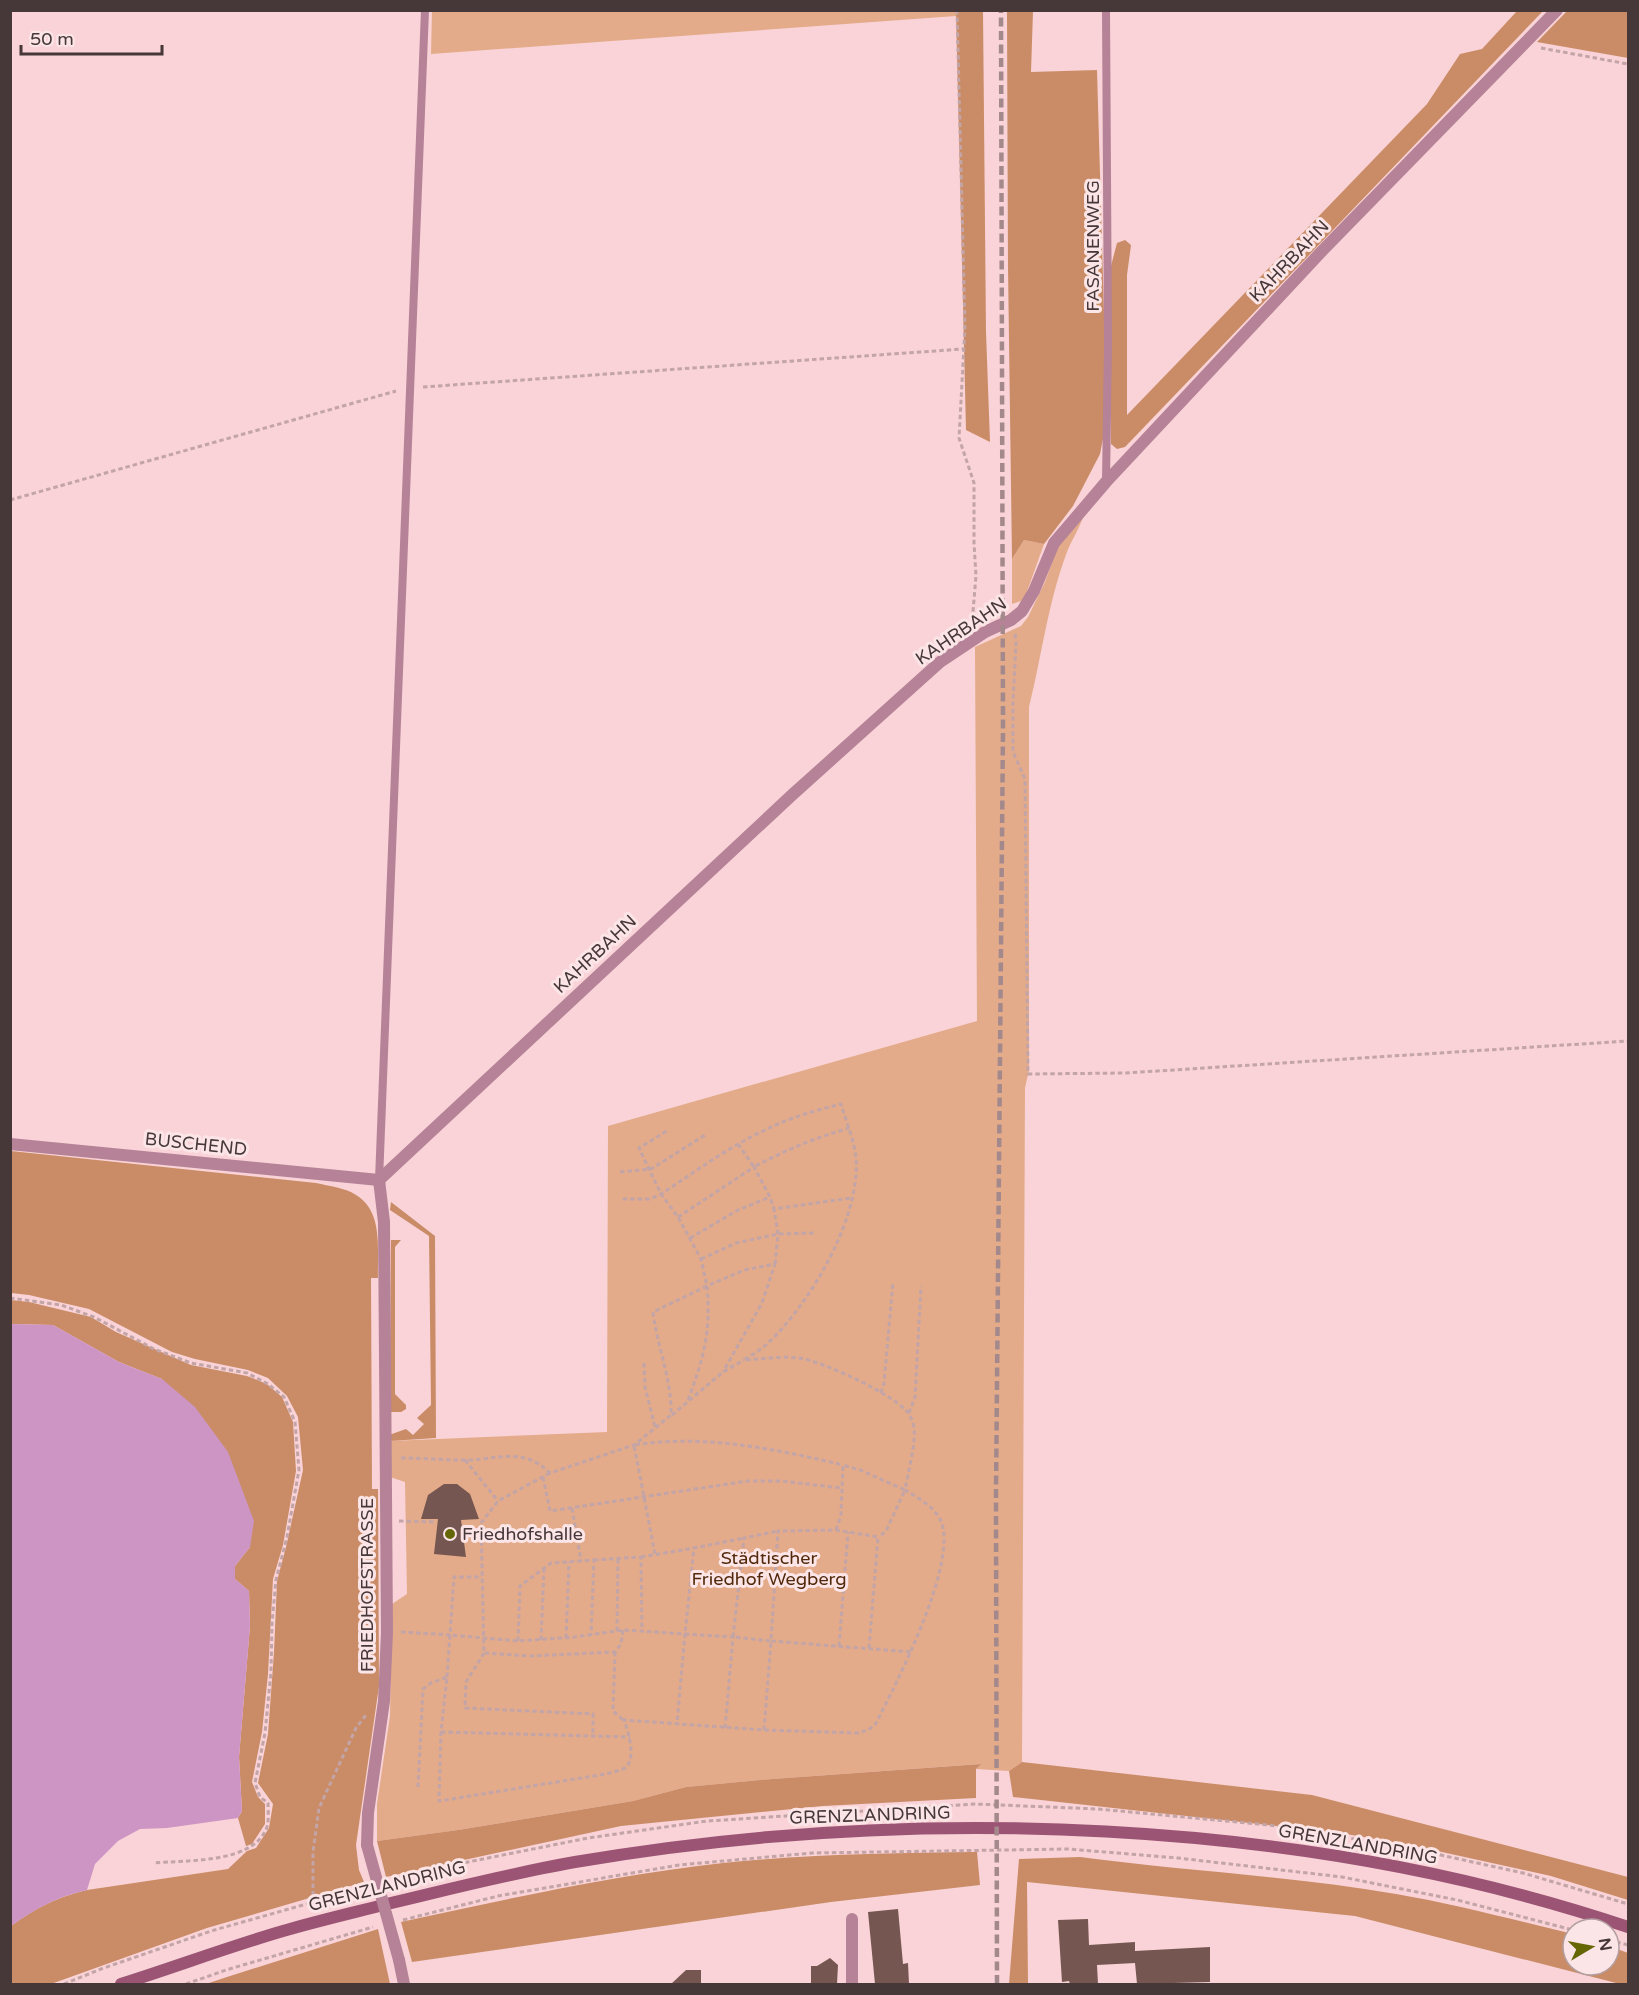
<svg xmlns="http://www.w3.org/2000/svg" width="1639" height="1995" viewBox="0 0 1639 1995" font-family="'Varela Round',sans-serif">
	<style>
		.green { fill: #e3ab8a }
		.forest { fill: #ca8c66 }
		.water { fill: #cd95c4 }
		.building { fill: #755650 }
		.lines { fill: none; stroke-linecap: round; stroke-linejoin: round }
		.path { stroke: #c3a4a7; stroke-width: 3; stroke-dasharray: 4.5 3; stroke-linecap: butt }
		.lane { stroke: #b58297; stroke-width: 8 }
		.street { stroke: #b58297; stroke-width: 12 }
		.secondary { stroke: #9c5475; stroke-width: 12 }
		.rail { stroke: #a4898c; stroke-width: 4.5; stroke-dasharray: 9 4.5; stroke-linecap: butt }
		.street-bridge { stroke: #b58297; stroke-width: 12 }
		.poi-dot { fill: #656704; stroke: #fce5e7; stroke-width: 2 }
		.labels { text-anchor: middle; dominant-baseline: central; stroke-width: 6; stroke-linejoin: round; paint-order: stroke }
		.street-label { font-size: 18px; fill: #463738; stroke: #fce5e7 }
		.poi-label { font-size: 18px; fill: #463738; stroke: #fce5e7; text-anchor: start }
		.park-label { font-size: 18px; fill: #51280a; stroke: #fce5e7 }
	</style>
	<rect width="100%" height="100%" fill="#f9d3d7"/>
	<g class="green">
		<path d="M432,11H956V16L431,54Z"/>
		<path d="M1084,514C1080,528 1072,539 1067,552C1048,602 1042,655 1029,707V1070L1025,1088L1022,1762L1009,1771L976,1769L980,1764L760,1780L686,1787L633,1801L458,1830L377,1841V1804L390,1716L392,1604L407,1594L405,1482L390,1477V1441L607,1432L608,1126L977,1021L975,647L1021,626L1028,617L1045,582L1058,546Z"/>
		<path d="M1024,540L1044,544L1024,600L1012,604V559Z"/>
	</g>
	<g class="forest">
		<path d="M1568,10L1628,11V58L1537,42Z"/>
		<path d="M956,11H983L986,332L990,442L966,430Z"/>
		<path d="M1007,11H1033L1031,72L1097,70L1107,418L1100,454L1073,506L1044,544L1024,540L1012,559L1008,267Z"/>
		<path d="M1517,11H1543L1125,447L1117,449L1111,444V266L1117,243L1125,240L1131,245L1127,275V415L1427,104L1460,54L1482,49Z"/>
		<path d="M11,1151L316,1183C329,1186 346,1188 356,1195C384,1212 377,1250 378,1278H371L372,1489H378L379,1686L356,1845L359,1870L364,1882L207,1928L51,1984H11V1926C38,1907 55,1898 87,1890L228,1869L247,1851L256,1848L269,1828L273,1804L258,1783L268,1734L274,1652L277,1581L286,1547L303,1470L298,1417L287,1396L268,1378L248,1370L195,1359L172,1352L89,1309L29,1295L11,1293Z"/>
		<path d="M391,1202L435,1236L436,1438L390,1441L389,1435L406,1429L413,1435L424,1424L417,1418L431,1405L429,1236L390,1210Z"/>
		<path d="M391,1240H401L395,1247V1394L406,1405V1409L401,1412H390Z"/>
		<path d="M11,1300L29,1302L91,1317L116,1332L191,1365L247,1376L267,1384L282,1397L293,1422L296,1471L283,1545L273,1579L268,1674L262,1732L252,1782L258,1797L265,1804V1824L252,1844L246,1846L238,1818L242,1811L239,1757L250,1626L249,1591L235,1579V1566L250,1547L162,1379L119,1362L53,1325L11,1324Z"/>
		<path d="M1022,1762L1312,1795L1628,1877V1900L1551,1876L1410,1845L1340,1833L1013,1797L1009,1771Z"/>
		<path d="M981,1764L976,1769V1798L823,1806L621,1826L386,1877L377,1841L458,1830L633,1801L686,1787L760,1780Z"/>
		<path d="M977,1852L980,1885L831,1902L412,1962L401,1922C508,1899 614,1875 723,1863C808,1854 892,1853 977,1852Z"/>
		<path d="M1080,1857C1185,1871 1291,1876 1396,1894C1455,1904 1514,1920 1573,1934V1965H1609V1946L1628,1953V1984H1620L1355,1916L1027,1882L1028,1984H1009L1019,1859Z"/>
		<path d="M378,1929L390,1984H206L227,1977Z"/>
	</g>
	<path class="water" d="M11,1324L53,1325L119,1362L162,1379L195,1407L228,1452L254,1521L250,1547L235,1566V1579L249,1591L250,1626L239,1757L242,1811L238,1818L167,1828L140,1829L118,1841L95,1864L87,1890C54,1898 39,1907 11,1926Z"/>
	<g class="building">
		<path d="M444,1484H457L470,1494L479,1519L461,1520L466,1557L434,1554L438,1519H421L428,1495Z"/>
		<path d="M898,1909L903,1964L908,1963L909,1984H875L868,1912Z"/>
		<path d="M1088,1919L1089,1945L1135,1942V1951L1210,1947V1982L1137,1984L1135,1963L1097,1965L1098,1984H1070L1069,1981L1062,1982L1058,1920Z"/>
		<path d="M830,1958L838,1965L837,1984H811V1966H817Z"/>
		<path d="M686,1970H701V1984H671Z"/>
	</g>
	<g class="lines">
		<g class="path">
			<path d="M957,10L965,327L959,438L974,483V543L976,576L972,623"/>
			<path d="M1541,48L1628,64"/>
			<path d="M423,387L963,349"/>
			<path d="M10,500L396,391"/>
			<path d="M1015,634L1016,642L1013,702V752L1025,779L1028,1074L1126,1073L1628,1041"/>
			<path d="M738,1144L754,1167C785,1150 815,1138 849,1128"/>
			<path d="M620,1172L651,1169L705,1135"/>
			<path d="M678,1217L754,1167L770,1197L774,1209"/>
			<path d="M690,1238L738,1210L770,1197"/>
			<path d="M701,1259L736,1243L778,1234L814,1233"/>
			<path d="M775,1264L778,1234L774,1209L851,1198"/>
			<path d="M10,1298L61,1305L94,1317L154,1349L191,1363L247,1373L268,1384L284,1397L295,1422L299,1470L287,1537L276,1580L272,1623L271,1672L265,1733L255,1783L260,1797L268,1803C268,1810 269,1820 267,1827C254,1864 186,1860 153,1863"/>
			<path d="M644,1363L645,1387L655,1427"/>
			<path d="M881,1393L884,1383L893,1282"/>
			<path d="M688,1400C704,1357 711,1332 707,1286L744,1270L775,1264L762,1303L723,1372"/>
			<path d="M909,1413L915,1397L921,1286"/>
			<path d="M672,1415L723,1372L744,1360"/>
			<path d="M401,1458C422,1458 442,1460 462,1460C495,1461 522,1445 550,1473L634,1445L671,1415C672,1379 657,1347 653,1312L707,1286L701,1259L678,1217L661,1194L639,1148L667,1131"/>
			<path d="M465,1460L498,1501"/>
			<path d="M550,1473L498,1501L481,1523L484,1653L529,1656L615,1652L621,1644L623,1630"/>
			<path d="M543,1477L550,1511L748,1481H782L841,1488"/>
			<path d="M572,1508L581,1561"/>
			<path d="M399,1521L435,1522"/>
			<path d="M836,1530L841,1515L843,1465L860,1470L905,1490L886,1531L879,1537"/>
			<path d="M655,1554L634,1445C703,1434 776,1449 843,1465"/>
			<path d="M641,1557L694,1548"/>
			<path d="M594,1560L641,1557L642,1631"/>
			<path d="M617,1631L618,1559"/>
			<path d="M401,1632L450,1635L454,1577H482"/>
			<path d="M566,1638L569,1562"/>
			<path d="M541,1640L544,1568"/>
			<path d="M518,1641L520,1586L551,1563L594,1560L591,1635"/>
			<path d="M839,1646L848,1532"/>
			<path d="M869,1648L878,1537L836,1530L778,1531L771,1641L911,1652"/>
			<path d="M615,1652L613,1711L623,1720"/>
			<path d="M484,1653L466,1682L465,1708L593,1714V1736"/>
			<path d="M447,1677L450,1635L518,1641L575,1637L623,1630L685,1634L677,1723"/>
			<path d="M725,1728L733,1637L685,1634L694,1548L744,1538"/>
			<path d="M764,1730L771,1641L733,1637L744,1538L778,1531"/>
			<path d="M441,1732L630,1737"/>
			<path d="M418,1787L423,1689L431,1683L447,1677L441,1732L439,1801L606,1774C612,1772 620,1771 625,1768C637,1759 628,1731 624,1720L764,1730L858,1733L868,1730L875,1725C895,1686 961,1559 940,1519C933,1506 917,1497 905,1490C908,1472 916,1445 914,1427C913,1424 911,1416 909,1414C896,1395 822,1361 799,1358C782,1356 762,1359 744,1360C752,1355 760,1350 767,1344C810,1304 861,1218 856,1157C854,1140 846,1121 841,1104C814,1111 788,1118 763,1131C727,1148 695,1172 661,1194L650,1199H621"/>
			<path d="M392,1880L433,1869L588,1838L707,1821L975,1804L1098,1809L1269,1825L1404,1847L1523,1873L1628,1904"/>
			<path d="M313,1903V1852L319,1808L356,1728L366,1715"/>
			<path d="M403,1920L498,1896L679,1865L812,1853L1068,1849L1178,1858L1342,1877L1457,1900L1573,1930"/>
			<path d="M1609,1940L1628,1945"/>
			<path d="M64,1984L101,1969L211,1931L363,1888"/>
			<path d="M186,1984L226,1970L373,1927"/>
		</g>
		<g class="lane">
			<path d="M1106,482L1108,343L1106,10"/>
			<path d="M379,1180L425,10"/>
		</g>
		<g class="street">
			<path d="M10,1144L379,1180"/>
			<path d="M379,1180L792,795L940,662L985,632L1011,620L1022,611L1034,591L1054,543L1106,482L1322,251L1557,10"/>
			<path d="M367,1845L368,1813L384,1701L387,1632L384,1222L379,1180"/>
			<path d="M852,1919V1984"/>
			<path d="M399,1960L404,1984"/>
		</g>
		<path class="secondary" d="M121,1984C175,1967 228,1947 283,1931C317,1921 352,1913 387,1904C450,1889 512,1873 575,1862C914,1804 1301,1817 1628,1927"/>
		<path class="rail" d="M997,1984L996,1494L1003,728L1001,10"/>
		<path class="street-bridge" d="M367,1845L399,1960"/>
	</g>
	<circle class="poi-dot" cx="450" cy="1534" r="6"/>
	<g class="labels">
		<g class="street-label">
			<text transform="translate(1093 246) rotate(-90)">FASANENWEG</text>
			<text transform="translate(1289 261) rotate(-46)">KAHRBAHN</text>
			<text transform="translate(961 631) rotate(-34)">KAHRBAHN</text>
			<text transform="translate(595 954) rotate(-43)">KAHRBAHN</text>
			<text transform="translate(196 1144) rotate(6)">BUSCHEND</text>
			<text transform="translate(367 1585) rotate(-90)">FRIEDHOFSTRASSE</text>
			<text transform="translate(870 1815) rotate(-2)">GRENZLANDRING</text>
			<text transform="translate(1358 1844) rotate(10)">GRENZLANDRING</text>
			<text transform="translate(387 1886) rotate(-14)">GRENZLANDRING</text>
		</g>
		<g class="poi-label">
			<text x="462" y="1534">Friedhofshalle</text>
		</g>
		<g class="park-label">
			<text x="769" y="1558">Städtischer<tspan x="769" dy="21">Friedhof Wegberg</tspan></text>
		</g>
	</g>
	<rect width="1639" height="1995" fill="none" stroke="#463738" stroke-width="24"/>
	<g transform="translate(1591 1947) rotate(80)"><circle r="28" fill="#fce5e7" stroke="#b39fa1" stroke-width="1.5"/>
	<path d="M0-4.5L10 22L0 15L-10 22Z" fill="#656704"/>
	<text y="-9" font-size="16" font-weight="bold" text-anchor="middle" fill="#463738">N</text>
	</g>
	<path d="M21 45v9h141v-9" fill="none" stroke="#463738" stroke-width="3"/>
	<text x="30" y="45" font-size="18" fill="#463738" stroke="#fce5e7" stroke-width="4.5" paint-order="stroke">50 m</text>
</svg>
